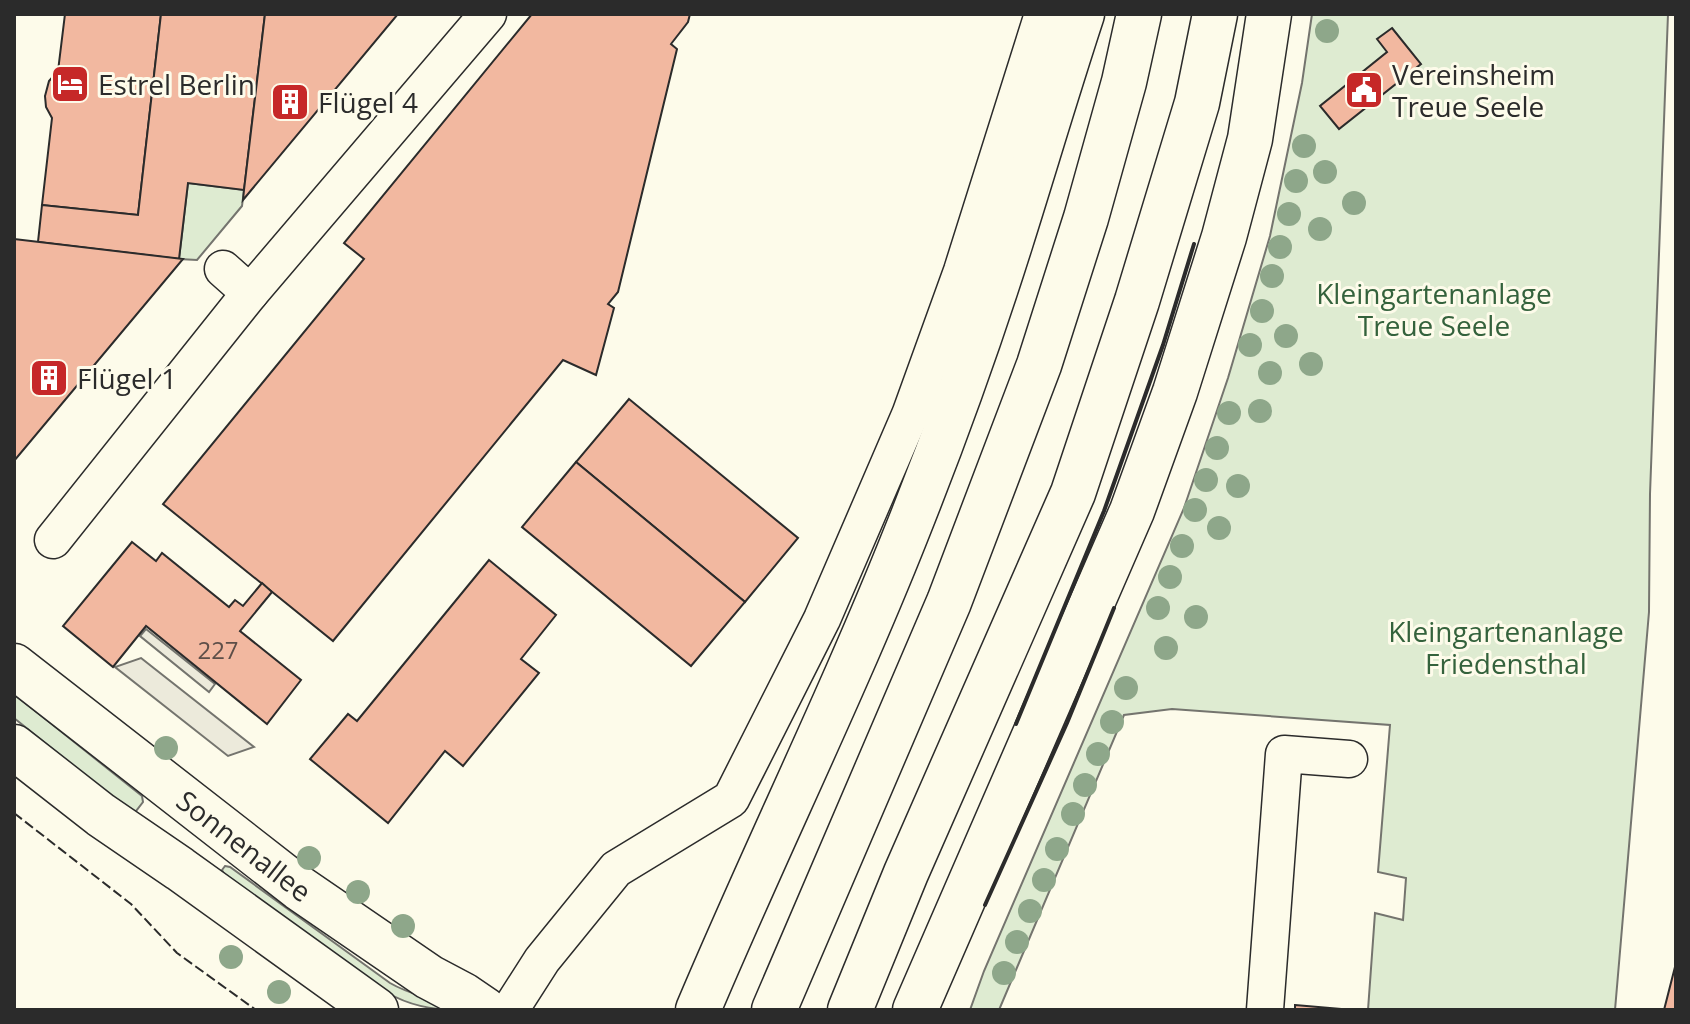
<svg xmlns="http://www.w3.org/2000/svg" width="1690" height="1024" viewBox="0 0 1690 1024" font-family="'Open Sans',sans-serif">
	<style>
		.green { fill: #deebd1; stroke: #74746e; stroke-width: 2 }
		.parking { fill: #eceadb; stroke: #74746e; stroke-width: 2 }
		.building { fill: #f2b8a0; stroke: #2b2b2b; stroke-width: 2 }
		.lines { fill: none; stroke-linecap: round; stroke-linejoin: round }
		.minor-casing { stroke: #2b2b2b; stroke-width: 39 }
		.major-casing { stroke: #2b2b2b; stroke-width: 47 }
		.highway-casing { stroke: #2b2b2b; stroke-width: 47 }
		.minor { stroke: #fdfbea; stroke-width: 36 }
		.major { stroke: #fdfbea; stroke-width: 44 }
		.highway { stroke: #fdfbea; stroke-width: 44 }
		.fence { stroke: #2b2b2b; stroke-width: 2; stroke-dasharray: 10 4; stroke-linecap: butt }
		.wall { stroke: #2b2b2b; stroke-width: 4 }
		.tree { fill: #8ea78a }
		.labels { text-anchor: middle; dominant-baseline: central; stroke-width: 6; stroke-linejoin: round; paint-order: stroke }
		.number-label { font-size: 24px; fill: #5d4e48 }
		.poi-label { font-size: 28px; fill: #2b2b2b; stroke: #fdfbea; text-anchor: start }
		.park-label { font-size: 28px; fill: #34623c; stroke: #fdfbea }
		.street-label { font-size: 28px; fill: #2b2b2b; stroke: #fdfbea }
	</style>
	<rect width="100%" height="100%" fill="#fdfbea"/>
	<g class="green">
		<path d="M1312,14H1668L1650,494L1649,612L1615,1010H1368L1375,913L1403,920L1406,878L1378,872L1390,725L1172,709L1124,715L999,1010H970L984,971L1184,508L1228,378L1270,236L1302,83Z"/>
		<path d="M188,183L244,190L242,206L197,260L179,259Z"/>
		<path d="M14,694L142,796L143,802L136,811L131,812L14,718Z"/>
		<path d="M225,866L230,867L390,983C412,996 436,999 458,1010C433,1010 410,1006 388,993L224,874L222,870Z"/>
	</g>
	<g class="parking">
		<path d="M146,629L215,684L209,692L140,636Z"/>
		<path d="M141,658L254,747L228,756L115,667Z"/>
	</g>
	<g class="building">
		<path d="M65,14H161L138,215L42,205L52,118L46,107L45,96L49,81L58,71Z"/>
		<path d="M161,14H265L244,190L188,183L179,259L38,242L42,205L138,215Z"/>
		<path d="M265,14H398L243,200L244,190Z"/>
		<path d="M532,14H690L688,22L671,44L677,49L618,292L608,304L614,308L596,375L563,360L333,641L163,504L364,259L344,243Z"/>
		<path d="M1392,28L1421,64L1339,129L1320,106L1387,52L1377,39Z"/>
		<path d="M14,239L183,259L14,461Z"/>
		<path d="M629,399L798,538L745,602L576,462Z"/>
		<path d="M576,462L745,602L691,666L522,527Z"/>
		<path d="M132,542L156,561L162,553L229,607L235,600L243,606L262,583L272,592L240,631L301,680L267,724L146,626L113,667L63,626Z"/>
		<path d="M489,560L556,615L521,659L539,673L463,766L445,751L388,823L310,759L348,714L357,721Z"/>
		<path d="M1676,963V1010H1664Z"/>
		<path d="M1295,1005L1353,1010H1295Z"/>
	</g>
	<g class="lines">
		<defs>
			<g id="minor">
				<path d="M223,269L250,293"/>
				<path d="M53,540L250,293L488,14"/>
				<path d="M510,1010L542,960L616,869L731,799L822,619L910,415L962,271L1043,14"/>
				<path d="M1265,1010L1284,754L1349,759"/>
			</g>
			<g id="major">
				<path id="s1" d="M14,666L299,888L429,977L463,995L485,1010"/>
				<path d="M14,747L101,815L180,869L376,1010"/>
			</g>
			<g id="highway">
				<path d="M698,1010C765,851 842,695 906,534C944,439 979,342 1010,244C1034,168 1057,90 1082,14"/>
				<path d="M774,1010L949,602L1039,365L1086,218L1124,82L1139,14"/>
				<path d="M850,1010L906,873L1073,493L1137,301L1197,103L1215,14"/>
				<path d="M915,1010L1132,511L1175,392L1224,237L1250,139L1269,14"/>
			</g>
		</defs>
		<use href="#minor" class="minor-casing"/>
		<use href="#major" class="major-casing"/>
		<use href="#highway" class="highway-casing"/>
		<use href="#minor" class="minor"/>
		<use href="#major" class="major"/>
		<use href="#highway" class="highway"/>
		<path class="fence" d="M14,813L131,904L177,953L256,1010"/>
		<g class="wall">
			<path d="M1016,724L1104,511L1163,345L1194,244"/>
			<path d="M985,905L1067,723L1114,608"/>
		</g>
	</g>
	<g class="tree">
		<circle cx="1327" cy="31" r="12"/>
		<circle cx="1304" cy="146" r="12"/>
		<circle cx="1325" cy="172" r="12"/>
		<circle cx="1296" cy="181" r="12"/>
		<circle cx="1354" cy="203" r="12"/>
		<circle cx="1289" cy="214" r="12"/>
		<circle cx="1320" cy="229" r="12"/>
		<circle cx="1280" cy="247" r="12"/>
		<circle cx="1272" cy="276" r="12"/>
		<circle cx="1262" cy="311" r="12"/>
		<circle cx="1286" cy="336" r="12"/>
		<circle cx="1250" cy="345" r="12"/>
		<circle cx="1311" cy="364" r="12"/>
		<circle cx="1270" cy="373" r="12"/>
		<circle cx="1260" cy="411" r="12"/>
		<circle cx="1229" cy="413" r="12"/>
		<circle cx="1217" cy="448" r="12"/>
		<circle cx="1206" cy="480" r="12"/>
		<circle cx="1238" cy="486" r="12"/>
		<circle cx="1195" cy="510" r="12"/>
		<circle cx="1219" cy="528" r="12"/>
		<circle cx="1182" cy="546" r="12"/>
		<circle cx="1170" cy="577" r="12"/>
		<circle cx="1158" cy="608" r="12"/>
		<circle cx="1196" cy="617" r="12"/>
		<circle cx="1166" cy="648" r="12"/>
		<circle cx="1126" cy="688" r="12"/>
		<circle cx="1112" cy="722" r="12"/>
		<circle cx="166" cy="748" r="12"/>
		<circle cx="1098" cy="754" r="12"/>
		<circle cx="1085" cy="785" r="12"/>
		<circle cx="1073" cy="814" r="12"/>
		<circle cx="1057" cy="849" r="12"/>
		<circle cx="309" cy="858" r="12"/>
		<circle cx="1044" cy="880" r="12"/>
		<circle cx="358" cy="892" r="12"/>
		<circle cx="1030" cy="911" r="12"/>
		<circle cx="403" cy="926" r="12"/>
		<circle cx="1017" cy="942" r="12"/>
		<circle cx="231" cy="957" r="12"/>
		<circle cx="1004" cy="973" r="12"/>
		<circle cx="279" cy="992" r="12"/>
	</g>
	<defs>
		<symbol id="hotel-square" viewBox="-11 -11 22 22"><rect x="-9" y="-9" width="18" height="18" rx="4" fill="#c62828" stroke="#fdfbea"/><path d="M-6-4.5h1.5V1H6V5H4.5V3h-9V5H-6ZM-4 0a1.8 1.8 0 1 1 3.6 0ZM.5 0V-2.5h3Q6-2.5 6 0Z" fill="#fff"/></symbol>
		<symbol id="civic-square" viewBox="-11 -11 22 22"><rect x="-9" y="-9" width="18" height="18" rx="4" fill="#c62828" stroke="#fdfbea"/><path d="M-.6-6.5H3V-4.5H.6V-3L4-1V1h2V6H-6V1h2V-1L-.6-3ZM-1.2 2.5V6h2.4V2.5Z" fill="#fff"/></symbol>
		<symbol id="building-square" viewBox="-11 -11 22 22"><rect x="-9" y="-9" width="18" height="18" rx="4" fill="#c62828" stroke="#fdfbea"/><path d="M-4-6H4V6H1V3H-1V6H-4ZM-2.5-4.3h1.7v1.8h-1.7ZM.8-4.3h1.7v1.8H.8ZM-2.5-1h1.7V.8h-1.7ZM.8-1h1.7V.8H.8Z" fill="#fff"/></symbol>
	</defs>
	<g fill-rule="evenodd">
		<use href="#hotel-square" x="48" y="62" width="44" height="44"/>
		<use href="#civic-square" x="1342" y="68" width="44" height="44"/>
		<use href="#building-square" x="268" y="80" width="44" height="44"/>
		<use href="#building-square" x="27" y="356" width="44" height="44"/>
	</g>
	<g class="labels">
		<g class="number-label">
			<text x="218" y="649">227</text>
		</g>
		<g class="poi-label">
			<text x="1392" y="74">Vereinsheim<tspan x="1392" dy="32">Treue Seele</tspan></text>
			<text x="98" y="84">Estrel Berlin</text>
			<text x="318" y="102">Flügel 4</text>
			<text x="77" y="378">Flügel 1</text>
		</g>
		<g class="park-label">
			<text x="1434" y="293">Kleingartenanlage<tspan x="1434" dy="32">Treue Seele</tspan></text>
			<text x="1506" y="631">Kleingartenanlage<tspan x="1506" dy="32">Friedensthal</tspan></text>
		</g>
		<g class="street-label">
			<text stroke="none"><textPath href="#s1" startOffset="292">Sonnenallee</textPath></text>
		</g>
	</g>
	<rect width="1690" height="1024" fill="none" stroke="#2b2b2b" stroke-width="32"/>
</svg>
